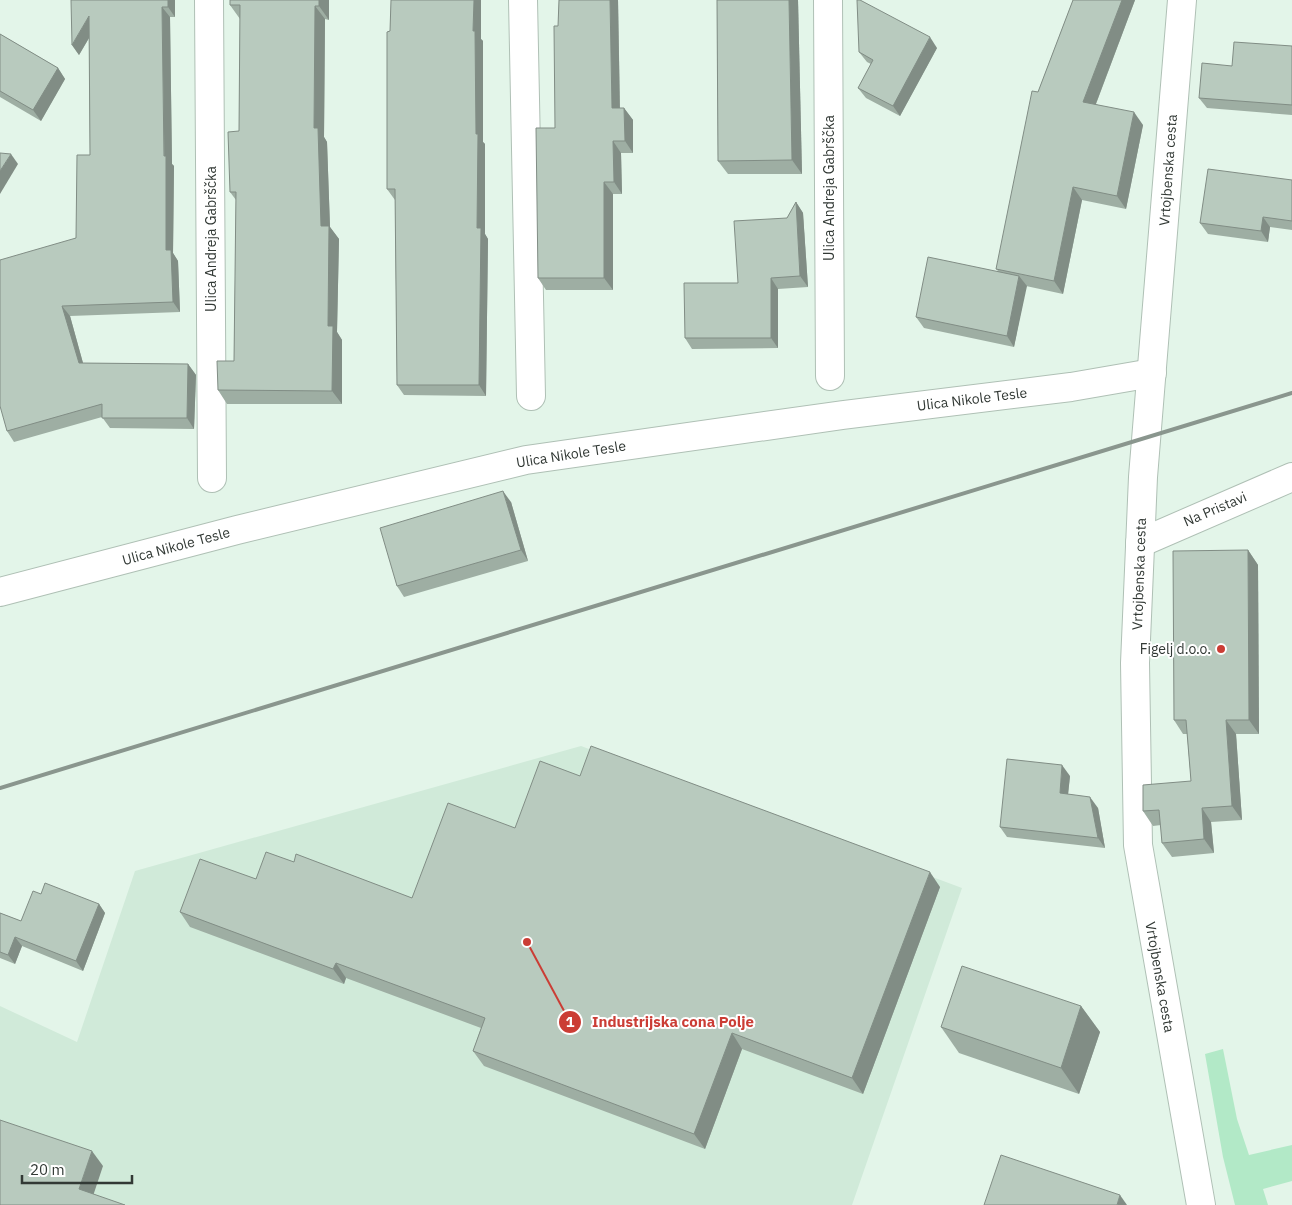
<svg xmlns="http://www.w3.org/2000/svg" width="1292" height="1205" viewBox="0 0 1292 1205" font-family="'IBM Plex Sans',sans-serif">
	<style>
		.built { fill: #d0ead9 }
		.green { fill: #b2e9c7 }
		.lines { fill: none; stroke-linecap: round; stroke-linejoin: round }
		.street-casing { stroke: #afc0b5; stroke-width: 30 }
		.street { stroke: #fff; stroke-width: 28 }
		.rail { stroke: #8a968e; stroke-width: 4 }
		.wall { fill: #9eaea3 }
		.shaded-wall { fill: #818d85 }
		.building { fill: #b8cabe; stroke: #818d85 }
		.poi-dot { fill: #cb3d35; stroke: #fff; stroke-width: 2 }
		.labels { text-anchor: middle; dominant-baseline: central; stroke-width: 4; stroke-linejoin: round; paint-order: stroke }
		.street-label { font-size: 14px; fill: #323935; stroke: #fff }
		.poi-label { font-size: 14px; fill: #323935; stroke: #fff; text-anchor: end }
		.leader { fill: none; stroke: #cb3d35; stroke-width: 2 }
		.callout-dot { fill: #cb3d35; stroke: #fff; stroke-width: 2 }
		.mark-label { font-size: 15px; text-anchor: middle; font-weight: bold; fill: #fff }
		.callout-label { font-size: 15px; text-anchor: middle; font-weight: bold; fill: #cb3d35; stroke: #fff; stroke-width: 4; stroke-linejoin: round; paint-order: stroke }
	</style>
	<rect width="100%" height="100%" fill="#e3f5e9"/>
	<path class="built" d="M581,746L962,888L852,1205H0V1006L77,1042L135,871Z"/>
	<path class="green" d="M1223,1049L1237,1119L1249,1155L1292,1145V1181L1263,1189L1268,1205H1235L1223,1157L1205,1054Z"/>
	<g class="lines">
		<defs>
			<g id="street">
				<path d="M209,0L212,478"/>
				<path d="M523,0L531,396"/>
				<path d="M828,0L830,376"/>
				<path d="M1182,0L1143,477L1135,663L1138,845L1201,1205"/>
				<path d="M1140,543L1292,477"/>
				<path d="M0,592L237,530L526,460L843,415L1071,387L1152,373"/>
			</g>
		</defs>
		<use href="#street" class="street-casing"/>
		<use href="#street" class="street"/>
		<path class="rail" d="M0,788L1292,393"/>
	</g>
	<g class="wall">
		<path d="M175,0V17H170L172,164L174,166L173,253L178,261L180,312L70,316L83,363L188,364L196,375L194,429L110,428L102,417L14,442L7,431L76,238L90,155L89,38L79,55L72,45Z"/>
		<path d="M329,0V20L325,19L324,137L327,142L330,227L339,239L337,332L342,340V404H227L218,390L234,361L236,200L230,192L239,131L240,19L230,5Z"/>
		<path d="M391,0H481V39L483,41V142L485,144V234L488,239L486,396L404,395L397,385L395,200L387,189Z"/>
		<path d="M559,0H618L620,108H624L633,120V153H621L622,194H613V290H546L538,278L555,128Z"/>
		<path d="M717,0H798L802,174H728L718,161Z"/>
		<path d="M1073,0H1135L1096,104L1143,125L1126,209L1082,200L1063,294L1026,286L1014,347L924,328L916,317L998,271L996,269L1038,92Z"/>
		<path d="M0,34L58,68L65,79L41,121L0,97Z"/>
		<path d="M1292,46V115L1207,108L1199,98L1232,66Z"/>
		<path d="M937,48L900,116L866,98L858,88L871,64L867,62L859,52Z"/>
		<path d="M1292,180V230L1270,227L1268,242L1208,234L1200,223Z"/>
		<path d="M796,202L803,213L808,287L778,289V348L692,349L685,338L738,283L787,218Z"/>
		<path d="M511,502L528,561L404,597L397,586Z"/>
		<path d="M1248,550L1258,565L1259,734H1236L1242,820L1211,822L1214,853L1172,857L1162,843L1161,825L1153,826L1143,811L1191,781L1187,734H1183L1174,720Z"/>
		<path d="M580,776L940,887L863,1094L742,1049L705,1149L484,1066L473,1051L481,1028L346,978L344,984L190,927L180,912L294,862L412,898L515,828Z"/>
		<path d="M1070,776L1068,794L1098,808L1105,848L1007,837L1000,827Z"/>
		<path d="M41,894L99,904L105,913L83,971L22,946L15,964L0,958V913L21,921Z"/>
		<path d="M1081,1006L1100,1032L1079,1094L959,1053L941,1027Z"/>
	</g>
	<g class="shaded-wall">
		<path d="M168,0H175V17L168,7Z"/>
		<path d="M319,0H329V20L319,6Z"/>
		<path d="M474,0H481V39L483,41V142L485,144V234L488,239L486,396L479,385L476,134L473,31Z"/>
		<path d="M610,0H618L620,120L612,108Z"/>
		<path d="M789,0H798L802,174L792,160Z"/>
		<path d="M1122,0H1135L1092,114L1083,102Z"/>
		<path d="M315,6L325,19L324,137L327,142L330,227L339,239L337,332L342,340V404L332,391L328,326L314,128Z"/>
		<path d="M162,7L170,17L172,164L174,166L173,253L178,261L180,312L173,302L166,250Z"/>
		<path d="M89,16L96,26L79,55L72,45Z"/>
		<path d="M930,37L937,48L900,116L893,106Z"/>
		<path d="M58,68L65,79L41,121L33,110Z"/>
		<path d="M624,108L633,120V153L625,141Z"/>
		<path d="M1134,112L1143,125L1126,209L1117,196Z"/>
		<path d="M613,141L621,153L622,194L614,182Z"/>
		<path d="M11,154L18,164L0,194V171Z"/>
		<path d="M604,182L613,194V290L604,278Z"/>
		<path d="M1073,187L1082,200L1063,294L1054,281Z"/>
		<path d="M796,202L803,213L808,287L800,276Z"/>
		<path d="M1263,217L1270,227L1268,242L1261,231Z"/>
		<path d="M1019,276L1027,286L1014,347L1007,336Z"/>
		<path d="M771,278L778,289V348L771,338Z"/>
		<path d="M62,306L70,316L86,374L79,363Z"/>
		<path d="M188,364L196,375L194,429L187,418Z"/>
		<path d="M503,491L511,502L528,561L521,550Z"/>
		<path d="M1248,550L1258,565L1259,734L1249,720Z"/>
		<path d="M1226,720L1236,734L1242,820L1232,806Z"/>
		<path d="M1062,765L1070,776L1067,804L1060,793Z"/>
		<path d="M1090,797L1098,808L1105,848L1098,838Z"/>
		<path d="M1202,808L1211,822L1214,853L1204,839Z"/>
		<path d="M930,872L940,887L863,1094L852,1078Z"/>
		<path d="M99,904L105,913L83,971L76,961Z"/>
		<path d="M15,937L22,946L15,964L8,955Z"/>
		<path d="M336,963L346,978L344,984L333,969Z"/>
		<path d="M1081,1006L1100,1032L1079,1094L1061,1068Z"/>
		<path d="M732,1033L742,1049L705,1149L694,1134Z"/>
		<path d="M92,1151L103,1166L90,1205L79,1189Z"/>
		<path d="M1120,1195L1127,1205H1117Z"/>
	</g>
	<g class="building">
		<path d="M71,0H168V7H162L164,156H166V250H171L173,302L62,306L79,363L188,364L187,418H102V404L7,431L0,406V260L76,238L77,155H90L89,16L72,45Z"/>
		<path d="M230,0H319V6H315L314,128H318L321,226H329L328,326H333L332,391L218,390L217,361H234L236,192H230L228,132L239,131L240,5H230Z"/>
		<path d="M391,0H474L473,31H475L476,134H478L477,228H481L479,385H397L395,189H387V32L390,31Z"/>
		<path d="M559,0H610L612,108H624L625,141H613L614,182H604V278H538L536,128H555L554,26H558Z"/>
		<path d="M717,0H789L792,160L718,161Z"/>
		<path d="M857,0H860L930,37L893,106L858,88L873,60L859,52Z"/>
		<path d="M1073,0H1122L1083,102L1134,112L1117,196L1073,187L1054,281L996,269L1032,91L1038,92Z"/>
		<path d="M0,34L58,68L33,110L0,91Z"/>
		<path d="M1234,42L1292,46V105L1199,98L1202,63L1232,66Z"/>
		<path d="M0,153L11,154L0,171Z"/>
		<path d="M1208,169L1292,180V221L1263,217L1261,231L1200,223Z"/>
		<path d="M796,202L800,276L771,278V338H685L684,283H738L734,221L787,218Z"/>
		<path d="M928,257L1019,276L1007,336L916,317Z"/>
		<path d="M503,491L521,550L397,586L380,528Z"/>
		<path d="M1248,550L1249,720H1226L1232,806L1202,808L1204,839L1162,843L1159,810L1143,811V785L1191,781L1186,720H1174L1173,551Z"/>
		<path d="M591,746L930,872L852,1078L732,1033L694,1134L473,1051L485,1018L336,963L333,969L180,912L200,859L256,879L266,852L294,862L296,854L412,898L448,803L515,828L540,761L580,776Z"/>
		<path d="M1007,759L1062,765L1060,793L1090,797L1098,838L1000,827Z"/>
		<path d="M45,883L99,904L76,961L15,937L8,955L0,952V913L21,921L33,891L41,894Z"/>
		<path d="M962,966L1081,1006L1061,1068L941,1027Z"/>
		<path d="M0,1120L92,1151L79,1189L125,1205H0Z"/>
		<path d="M1001,1155L1120,1195L1117,1205H984Z"/>
	</g>
	<circle class="poi-dot" cx="1221" cy="649" r="5"/>
	<g class="labels">
		<g class="street-label">
			<text transform="translate(1168 170) rotate(-86)">Vrtojbenska cesta</text>
			<text transform="translate(829 188) rotate(-90)">Ulica Andreja Gabrščka</text>
			<text transform="translate(211 239) rotate(-90)">Ulica Andreja Gabrščka</text>
			<text transform="translate(972 399) rotate(-7)">Ulica Nikole Tesle</text>
			<text transform="translate(571 454) rotate(-9)">Ulica Nikole Tesle</text>
			<text transform="translate(1215 509) rotate(-23)">Na Pristavi</text>
			<text transform="translate(176 546) rotate(-15)">Ulica Nikole Tesle</text>
			<text transform="translate(1139 574) rotate(-88)">Vrtojbenska cesta</text>
			<text transform="translate(1160 977) rotate(80)">Vrtojbenska cesta</text>
		</g>
		<g class="poi-label">
			<text x="1211" y="649">Figelj d.o.o.</text>
		</g>
	</g>
	<path class="leader" d="M527 942L570 1022"/>
	<g class="callout-dot">
		<circle cx="527" cy="942" r="5"/>
		<circle cx="570" cy="1022" r="12"/>
	</g>
	<g class="mark-label">
		<text x="570" y="1027">1</text>
	</g>
	<g class="callout-label">
		<text x="673" y="1027">Industrijska cona Polje</text>
	</g>
	<path d="M22 1175v8h110v-8" fill="none" stroke="#323935" stroke-width="2.5"/>
	<text x="30" y="1175" font-size="15" fill="#323935" stroke="#ffffff" stroke-width="4" paint-order="stroke">20 m</text>
</svg>
